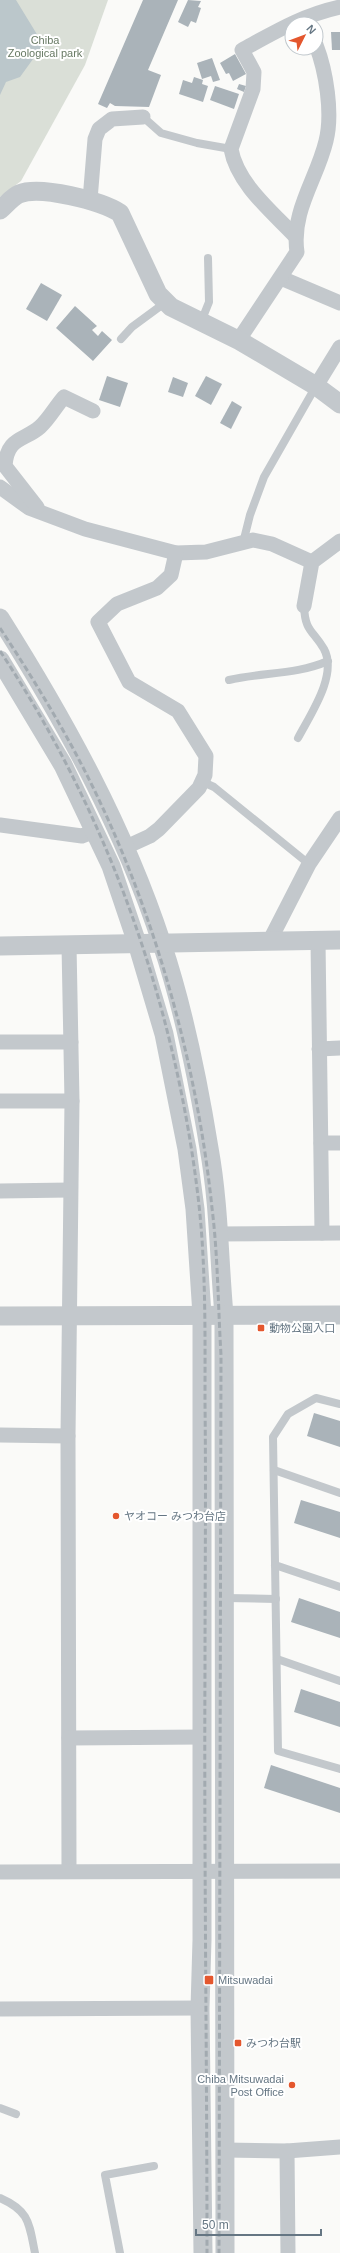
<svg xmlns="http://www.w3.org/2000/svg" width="340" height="2253" viewBox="0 0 340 2253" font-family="Arial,'Noto Sans JP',sans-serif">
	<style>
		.green { fill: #dadfd7 }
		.water { fill: #bbc7cb }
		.building { fill: #aab3b9 }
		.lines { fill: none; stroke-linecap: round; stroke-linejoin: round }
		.service { stroke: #c3c8cc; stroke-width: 8 }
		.minor { stroke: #c3c8cc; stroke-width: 15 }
		.tertiary { stroke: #c3c8cc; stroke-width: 19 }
		.rail { stroke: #a2aab0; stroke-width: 3; stroke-dasharray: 6 3; stroke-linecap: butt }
		.poi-dot { fill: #e4572e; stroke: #fff; stroke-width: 1.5 }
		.labels { text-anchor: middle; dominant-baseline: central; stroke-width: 4; stroke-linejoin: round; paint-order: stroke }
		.park-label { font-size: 11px; fill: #687a64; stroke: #fff }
		.poi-label { font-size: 11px; fill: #657683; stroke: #fff; text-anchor: start }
	</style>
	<rect width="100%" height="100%" fill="#fafaf8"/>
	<path class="green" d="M0,0H108L85,65L21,181L0,197Z"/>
	<path class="water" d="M0,0H16L38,36L41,48L20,77L6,82L0,95Z"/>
	<g class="building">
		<path d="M143,0H178L148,70L161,75L149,107L115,106L110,103L107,108L98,104Z"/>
		<path d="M188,0L201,1L198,7L201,8L196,23L191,21L188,27L178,22Z"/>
		<path d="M331,32H340V50H332Z"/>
		<path d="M235,54L246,74L233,81L229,73L226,74L220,63Z"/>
		<path d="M212,58L220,80L213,82L211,76L202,79L197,63Z"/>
		<path d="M194,77L203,80L202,84L208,86L203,102L179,94L183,80L192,83Z"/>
		<path d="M239,84L246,86L244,92L237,89Z"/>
		<path d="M215,86L239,94L234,109L210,100Z"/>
		<path d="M41,283L62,295L47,321L26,309Z"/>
		<path d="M75,306L97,326L92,330L98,336L102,331L112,340L93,361L56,328Z"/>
		<path d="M107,376L128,383L120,407L99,400Z"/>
		<path d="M206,376L222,384L211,405L195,396Z"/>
		<path d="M173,377L188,383L183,397L168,392Z"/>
		<path d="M232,401L242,407L231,429L220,423Z"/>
		<path d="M314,1413L340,1421V1447L307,1436Z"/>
		<path d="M301,1500L340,1512V1538L294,1523Z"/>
		<path d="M299,1598L340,1612V1638L291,1622Z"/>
		<path d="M301,1689L340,1702V1727L294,1712Z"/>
		<path d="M271,1765L340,1788V1813L264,1788Z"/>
	</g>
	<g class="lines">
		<g class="service">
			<path d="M143,117L161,133L197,143L231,149"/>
			<path d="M201,322L209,302L208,258"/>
			<path d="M121,339L132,327L166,302"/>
			<path d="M243,543L250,515L264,477L316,386"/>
			<path d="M229,680C262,672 296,675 328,661"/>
			<path d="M298,738C310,715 338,675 324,649C313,630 305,632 304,606"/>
			<path d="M203,782L214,787L309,864"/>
			<path d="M340,1404L316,1398L288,1414L273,1437L278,1751L340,1769"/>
			<path d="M274,1470L340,1493"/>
			<path d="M275,1565L340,1587"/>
			<path d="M225,1598L276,1599"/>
			<path d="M277,1659L340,1681"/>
			<path d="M0,2108L16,2114"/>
			<path d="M0,2198C30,2211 29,2224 35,2253"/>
			<path d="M120,2253L105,2175L154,2166"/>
		</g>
		<g class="minor">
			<path d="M90,200L95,139L99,129L112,119L143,117"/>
			<path d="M294,235C271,211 237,183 231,149L253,89L254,72L242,50C275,32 303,15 340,7"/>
			<path d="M281,278L340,303"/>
			<path d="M240,341V338L297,252C291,211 317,179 326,141C333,113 326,71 316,45"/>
			<path d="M316,386L340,347"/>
			<path d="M0,487L29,508L85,529L176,553L206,552L253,540L272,544L312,562"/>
			<path d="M37,507L5,466C7,437 24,441 40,427C49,419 56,406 64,397L93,411"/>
			<path d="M304,606L312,562L340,541"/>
			<path d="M0,825L82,836L95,831"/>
			<path d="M126,847L150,836L159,829L199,788L205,775L206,756L178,711L129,682L98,622L117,604L157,588L171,575L176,553"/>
			<path d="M318,941L322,1233"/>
			<path d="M269,942L309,864L340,818"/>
			<path d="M69,945L72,1101L68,1436L69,1871"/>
			<path d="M0,1042H71"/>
			<path d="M319,1049L340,1048"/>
			<path d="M0,1101H72"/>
			<path d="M321,1143H340"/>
			<path d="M0,1191L70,1190"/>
			<path d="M217,1234L340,1233"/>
			<path d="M0,1435L68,1436"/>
			<path d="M69,1738L203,1737"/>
			<path d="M0,1872L340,1871"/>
			<path d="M0,2009L200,2008"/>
			<path d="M224,2150L287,2151L340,2147"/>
			<path d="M287,2151L288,2253"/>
		</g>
		<g class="tertiary">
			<path d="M0,210C6,205 12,197 19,194C40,185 101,201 120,213L158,294L171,307L240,341L316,386L340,404"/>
			<path d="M0,618C65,721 124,828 162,944C184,1010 198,1080 209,1148C219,1203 219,1259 224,1315L225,2253"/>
			<path d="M0,660L63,765L111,866L137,943L164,1034L187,1149L195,1209L202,1315V1940L200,2008L203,2253"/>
			<path d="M0,946L340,940"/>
			<path d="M0,1316L340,1315"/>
		</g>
		<g class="rail">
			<path d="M0,628C27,669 53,711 76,754C149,891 196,1054 212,1208C218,1256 218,1306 221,1355L219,2253"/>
			<path d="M0,651C109,815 177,1009 199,1205C206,1270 205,1337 205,1403C206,1491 205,1579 205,1667C204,1862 207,2058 207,2253"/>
		</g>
	</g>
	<g class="poi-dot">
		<rect x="257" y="1324" width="8" height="8" rx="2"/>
		<circle cx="116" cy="1516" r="4"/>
		<rect x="204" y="1975" width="10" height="10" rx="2"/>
		<rect x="234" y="2039" width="8" height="8" rx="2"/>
		<circle cx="292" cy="2085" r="4"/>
	</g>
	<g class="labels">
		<g class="park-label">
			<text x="45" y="40">Chiba<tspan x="45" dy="13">Zoological park</tspan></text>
		</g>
		<g class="poi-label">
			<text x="269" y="1328">動物公園入口</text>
			<text x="124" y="1516">ヤオコー みつわ台店</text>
			<text x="218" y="1980">Mitsuwadai</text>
			<text x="246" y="2043">みつわ台駅</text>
			<text x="284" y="2079" text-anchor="end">Chiba Mitsuwadai<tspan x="284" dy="13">Post Office</tspan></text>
		</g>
	</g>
	<g transform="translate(304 36) rotate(48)"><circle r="19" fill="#ffffff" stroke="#c1c8cd"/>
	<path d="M0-3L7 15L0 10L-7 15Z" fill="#e4572e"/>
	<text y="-6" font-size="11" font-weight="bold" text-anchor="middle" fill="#657683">N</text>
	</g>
	<path d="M196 2229v6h125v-6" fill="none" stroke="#657683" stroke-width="2"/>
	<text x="202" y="2229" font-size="12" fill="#657683" stroke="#ffffff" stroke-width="3" paint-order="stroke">50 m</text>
</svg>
